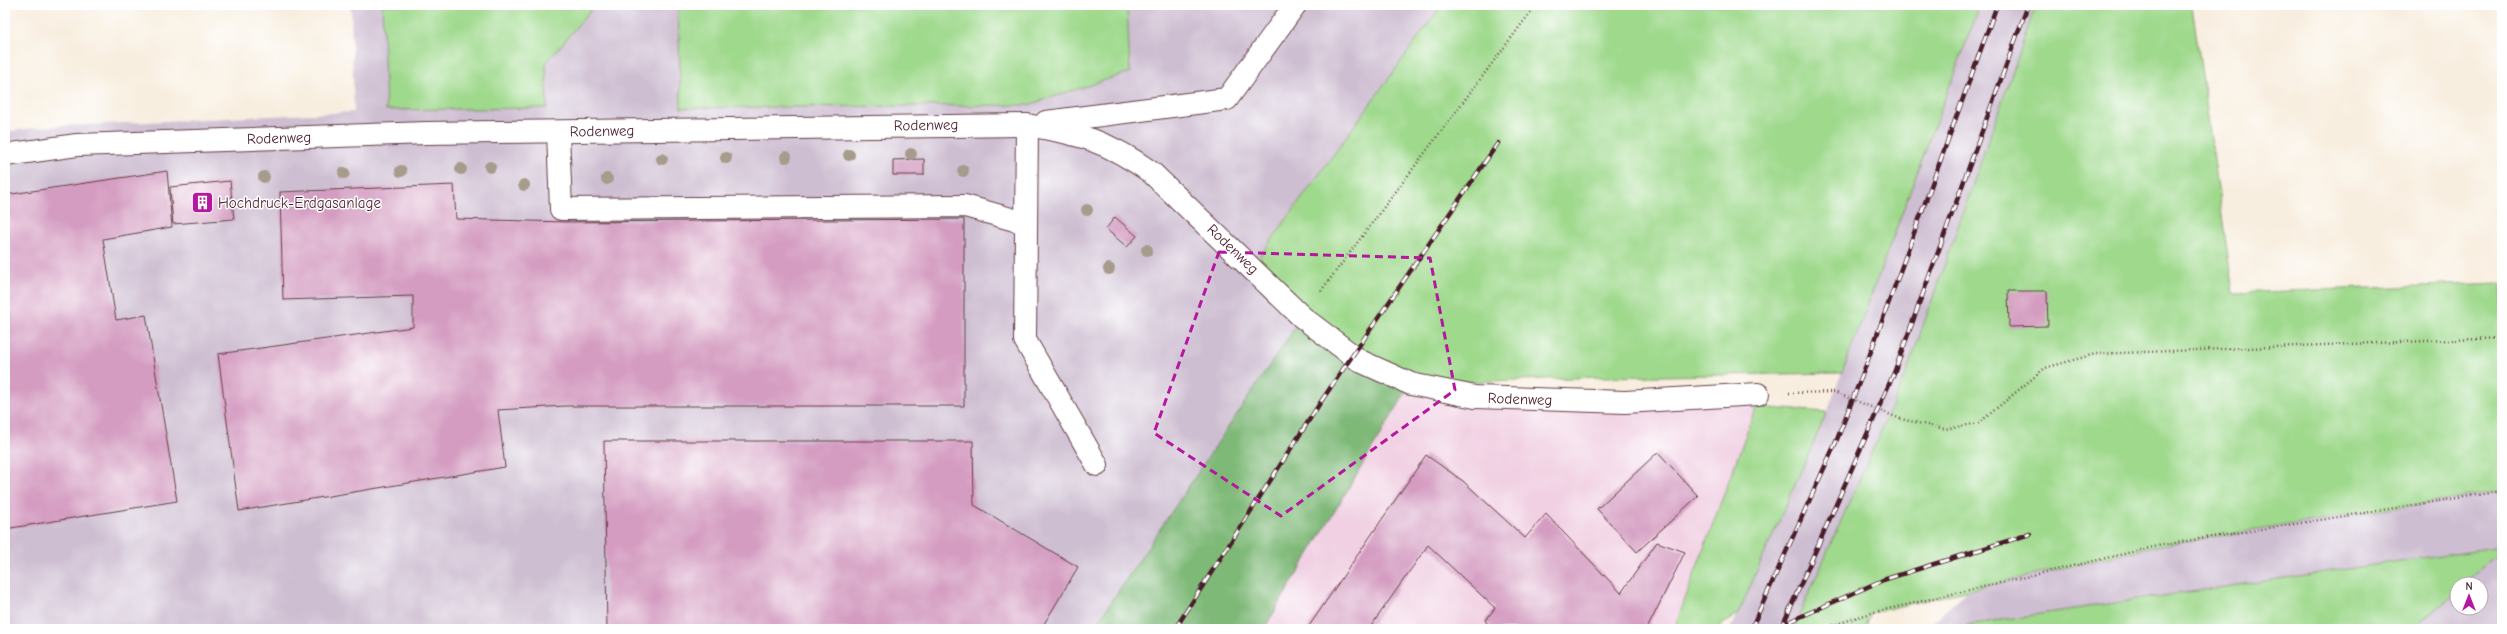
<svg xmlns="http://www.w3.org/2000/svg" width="2507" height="634" viewBox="0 0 2507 634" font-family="'Comic Neue',sans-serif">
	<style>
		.built { fill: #f1d0e3 }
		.industrial { fill: #cebed1; fill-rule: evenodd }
		.green { fill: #9fd98c; stroke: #747c5c }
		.forest { fill: #7fb978; stroke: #646c52 }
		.building { fill: #d49cc1 }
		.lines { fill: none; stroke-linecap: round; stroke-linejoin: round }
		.minor-casing { stroke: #643e46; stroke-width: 24 }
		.path { stroke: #643e46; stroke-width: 2.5; stroke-dasharray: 1 3; stroke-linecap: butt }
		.minor { stroke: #fff; stroke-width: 22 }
		.rail-casing { stroke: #4a1f2b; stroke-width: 4.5 }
		.rail { stroke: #fff; stroke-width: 3; stroke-dasharray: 9; stroke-linecap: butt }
		.tree { fill: #a79b8c }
		.marked { fill: none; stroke: #b5179e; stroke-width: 3; stroke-dasharray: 8 5; stroke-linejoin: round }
		.labels { text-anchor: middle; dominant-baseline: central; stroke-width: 3; stroke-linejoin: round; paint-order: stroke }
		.street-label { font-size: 15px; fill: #4a1f2b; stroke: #fff }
		.poi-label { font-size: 15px; fill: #4a1f2b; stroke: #fff; text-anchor: start }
	</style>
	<rect width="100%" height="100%" fill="#fff"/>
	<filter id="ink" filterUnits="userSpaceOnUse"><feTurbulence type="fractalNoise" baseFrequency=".025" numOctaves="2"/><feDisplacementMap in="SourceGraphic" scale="8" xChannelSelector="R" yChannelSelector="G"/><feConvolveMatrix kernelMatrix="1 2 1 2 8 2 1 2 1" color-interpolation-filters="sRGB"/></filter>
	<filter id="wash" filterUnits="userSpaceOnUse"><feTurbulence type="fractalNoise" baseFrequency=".012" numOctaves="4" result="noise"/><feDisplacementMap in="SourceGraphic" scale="16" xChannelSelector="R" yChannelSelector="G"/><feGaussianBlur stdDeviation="0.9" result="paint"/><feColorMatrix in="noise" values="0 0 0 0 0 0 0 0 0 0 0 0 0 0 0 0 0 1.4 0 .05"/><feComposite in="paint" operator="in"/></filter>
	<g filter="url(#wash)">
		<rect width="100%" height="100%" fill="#f8eedf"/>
		<path class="built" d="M1411,384L1475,397L1758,394L1756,407L1674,629H1264Z"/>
		<g class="industrial">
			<path d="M351,5H1442L1252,267L1302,317L1093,629H5V132L41,127L354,112Z"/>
			<path d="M1980,5H2036L1905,377L1793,629H1730L1827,412Z"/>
			<path d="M2502,491V629H1925L1967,591L2162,545ZM2457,584H2481V608H2457Z"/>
		</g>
		<g class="green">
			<path d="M382,5H595L546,63L547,108L386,110Z"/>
			<path d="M678,5H1127L1130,72L1028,105L681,108Z"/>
			<path d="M1442,5H1980L1842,373L1600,377L1411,384L1360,361L1252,267Z"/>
			<path d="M2036,5H2192L2233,293L2502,283V491L2162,545L1871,613L1865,629H1793L1905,377Z"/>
			<path d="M1756,407L1827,412L1738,614L1716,629H1674Z"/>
			<path d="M2502,546V551L2464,584H2457V590L2413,629H1964L1966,625Z"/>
		</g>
		<path class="forest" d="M1302,317L1411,384L1264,629H1093Z"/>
		<g id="blocks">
			<g class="building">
				<path d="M924,159V175H893V160Z"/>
				<path d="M167,171L172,227L103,239L116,320L146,315L177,501L5,529V195Z"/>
				<path d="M230,181L234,219L173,224L170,187Z"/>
				<path d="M454,185L456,219L565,222L964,219V406H565L498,410L505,467L239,511L218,354L413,327V296L283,300L280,192Z"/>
				<path d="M1115,217L1137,236L1127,247L1106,229Z"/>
				<path d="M2008,291H2047L2048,326L2009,327Z"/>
				<path d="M604,441H973L974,505L1078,567L1041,629H607Z"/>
				<path d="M1658,452L1698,496L1637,552L1597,509Z"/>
				<path d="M1426,455L1463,481L1525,538L1546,514L1621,593L1657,542L1685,552L1647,629H1494L1485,621L1495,608L1428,545L1369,629H1307Z"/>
			</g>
		</g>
	</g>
	<g filter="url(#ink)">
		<use href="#blocks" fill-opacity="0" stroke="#643e46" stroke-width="1"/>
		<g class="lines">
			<defs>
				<g id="minor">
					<path d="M1046,122L1227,99L1295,5"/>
					<path d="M1027,125L1025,340L1097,465"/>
					<path d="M558,132L561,209L965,206L1025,223"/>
					<path d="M5,155L77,145L427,133L1027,125C1080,134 1108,141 1152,173L1302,317L1360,361L1411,384L1475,397L1625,402L1758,394"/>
				</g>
			</defs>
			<use href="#minor" class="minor-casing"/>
			<g class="path">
				<path d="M1321,291L1536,5"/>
				<path d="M1789,393L1834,392L1901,419L1945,429L1979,423L2045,368L2095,354L2502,338"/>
				<path d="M1821,629L1871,613L2162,545L2502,491"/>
			</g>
			<use href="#minor" class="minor"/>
			<defs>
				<g id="rail">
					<path d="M1175,629L1322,400L1498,143"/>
					<path d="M1751,629L1836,442L1866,365L1997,5"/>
					<path d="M1773,629L1883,580L2030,534"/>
					<path d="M1781,629L1894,373L2028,5"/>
				</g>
			</defs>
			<use href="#rail" class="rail-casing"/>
			<use href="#rail" class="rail"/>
		</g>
		<g class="tree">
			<circle cx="911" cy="154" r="6"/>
			<circle cx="849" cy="155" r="6"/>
			<circle cx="786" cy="157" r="6"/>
			<circle cx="726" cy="158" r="6"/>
			<circle cx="662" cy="159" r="6"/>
			<circle cx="490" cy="167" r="6"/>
			<circle cx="461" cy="169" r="6"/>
			<circle cx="401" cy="171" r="6"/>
			<circle cx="963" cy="171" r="6"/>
			<circle cx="344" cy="173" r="6"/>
			<circle cx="264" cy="177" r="6"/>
			<circle cx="607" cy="179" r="6"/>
			<circle cx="524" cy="185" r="6"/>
			<circle cx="1087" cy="210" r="6"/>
			<circle cx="1147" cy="250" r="6"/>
			<circle cx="1109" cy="269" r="6"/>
		</g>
	</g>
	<path class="marked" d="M1219,252L1430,258L1455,390L1281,516L1154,433Z"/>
	<defs>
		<symbol id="building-square" viewBox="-11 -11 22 22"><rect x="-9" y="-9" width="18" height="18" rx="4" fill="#b5179e" stroke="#fff"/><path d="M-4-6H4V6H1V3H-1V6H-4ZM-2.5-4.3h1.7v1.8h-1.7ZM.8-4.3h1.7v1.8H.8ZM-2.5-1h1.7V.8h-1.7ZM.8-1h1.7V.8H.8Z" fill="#fff"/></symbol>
	</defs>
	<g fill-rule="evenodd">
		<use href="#building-square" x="190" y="190" width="25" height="25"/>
	</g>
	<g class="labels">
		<g class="street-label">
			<text transform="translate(926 125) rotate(-1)">Rodenweg</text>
			<text transform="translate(602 131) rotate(-1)">Rodenweg</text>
			<text transform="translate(279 138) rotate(-2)">Rodenweg</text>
			<text transform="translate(1233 249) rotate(44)">Rodenweg</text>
			<text transform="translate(1520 399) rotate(2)">Rodenweg</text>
		</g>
		<g class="poi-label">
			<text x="218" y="203">Hochdruck-Erdgasanlage</text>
		</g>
	</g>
	<rect width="2507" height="634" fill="none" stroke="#fff" stroke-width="20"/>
	<g transform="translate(2469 596)"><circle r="19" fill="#ffffff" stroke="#b7a5aa"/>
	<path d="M0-3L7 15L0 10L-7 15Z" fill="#b5179e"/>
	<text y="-6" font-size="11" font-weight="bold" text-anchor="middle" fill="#4a1f2b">N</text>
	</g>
</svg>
